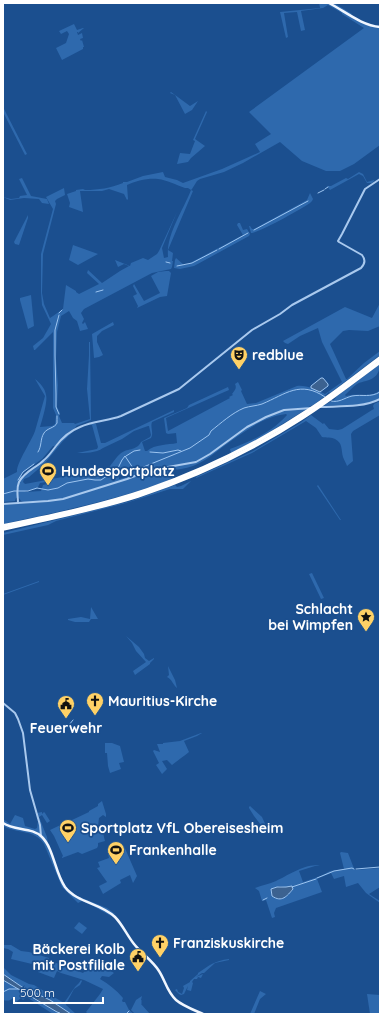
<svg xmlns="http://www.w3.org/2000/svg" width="383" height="1017" viewBox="0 0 383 1017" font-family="Quicksand,sans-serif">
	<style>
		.green { fill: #2e69ad; fill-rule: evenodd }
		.water { fill: #3c6290; stroke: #9cc4f0 }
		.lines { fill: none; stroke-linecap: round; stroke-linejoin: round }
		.stream { stroke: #9cc4f0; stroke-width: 1 }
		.minor { stroke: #a9c9ee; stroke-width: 2 }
		.major { stroke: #f0f6ff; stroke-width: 2.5 }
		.highway { stroke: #fff; stroke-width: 3.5 }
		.labels { text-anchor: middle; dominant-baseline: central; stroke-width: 3.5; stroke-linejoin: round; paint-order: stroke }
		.poi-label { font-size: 14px; font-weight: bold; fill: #fff; stroke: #1b4f8f; text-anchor: start }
	</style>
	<rect width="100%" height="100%" fill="#1b4f8f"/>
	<g class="green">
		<path d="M319,3H334L352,14L351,15L365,23L380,26V145L354,164L340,171H326L302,161L280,142L243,163L224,172L200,179L197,181L192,189L191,190L193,191L168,250L173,253L172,261H173L172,267L171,269L152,273L84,309L81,313L84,319L82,323L83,324L85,322L88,329L80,331L77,321L73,318L69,311L61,316L57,332L56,359L58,385L57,407L60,413L59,416L62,423H74L75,424L90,419L87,389L89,355V342H90L91,420L76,426V427L66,434L55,446H53L42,459L25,471L21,475L23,477L46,460L59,444L65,437L75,430L63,441L44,464L36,471L29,477L24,479L23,482L25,484L73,475C80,477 97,477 104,473C110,468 114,459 120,454C126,448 137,451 141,442L150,437L151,435L149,426H148L134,431L122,439L103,448C96,453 85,453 77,453L97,449L98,447L92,425L90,424H96L101,443H105L174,410V412L152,422C150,427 154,433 151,438L142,442L145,451H147C155,444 168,445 177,443L176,433L168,434L166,433L164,418L187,408L189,405L228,387L229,390L222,393L166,418L168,431L230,398L229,397L233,395L232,394C235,390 237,388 235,384L238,382L242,390L241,391L247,404L256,403L297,386C307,385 316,390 325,394L342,382L322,342L318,328L300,336L288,344L285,343L283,341L345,307L372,318L380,303V326L368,331L349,330L343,331L330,344L346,379H347L364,363L380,351V355L330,393L329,392C325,396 321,399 316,403C312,406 309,406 305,410L258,439L231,453L230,449C251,441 271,433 287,415L286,414C262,417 244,432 224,446C211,456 198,467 181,469C177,470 173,469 169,468L173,478L164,482C112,501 57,512 3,524V505L46,502V501L24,502L21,501L19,498H16L15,501L3,502V479L17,472C16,464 32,440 35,431L45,396L35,379C40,383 45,388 46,395C48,402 42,420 40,427L52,426L55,424L56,415L53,408V332L35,350H34L33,346L43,338L51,324L42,305L41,292V254L53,209L46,197L64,188L65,195L57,199L55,201L56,204L43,254L42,293L44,304L50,318C55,315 58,312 63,309L66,285L76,291V292L79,294L99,284L87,273L88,270L102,283L120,271L129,266L124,264L118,267L115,260L130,266L131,263L143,258L148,260L157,254L159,251L177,212L162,248L164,258L168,257C166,234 183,211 191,190L188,188H185C176,185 167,180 158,179C147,178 136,181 127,185L128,199L127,200L124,194L109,189L102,191H80L83,212L69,207L70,203L67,194L76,191V190L83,189L85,190C99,190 110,188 123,183V182H127L143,176L163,172L165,177L177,180L183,183L222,169L260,152L255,144L271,134L249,112L364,28L342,14V13L328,5L323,8L301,11L305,30L301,31L297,12L284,13L288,37L286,38L280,12L320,8ZM127,470H130L132,476L119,479L120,471ZM46,482L47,484L43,485L41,491L25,492L26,491L37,489L40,483Z"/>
		<path d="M74,24L77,30L83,28H84L78,33V32H77L78,35L82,33L83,38L80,39L81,41L82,40L84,47H83V49L62,60L56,48L66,43L69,34L67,31L61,34L59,31Z"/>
		<path d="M171,92L190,106L198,101L192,110L185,114L175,95L170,93Z"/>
		<path d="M3,107L27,154L25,155L3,112Z"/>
		<path d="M206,111L207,112L195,139L205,146L191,158L188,162L177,164L180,153L190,154L195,141L193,140Z"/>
		<path d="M359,172L363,174L367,182L374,180V181L372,183H367L363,176L359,174L330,190L327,186H331L346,178L348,179Z"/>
		<path d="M22,178L31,196L47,199L49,204L42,203L39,199L24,198L10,200L3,197L11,199L19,198L20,196L27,195L19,179Z"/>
		<path d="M310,193L313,199L312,201L310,203C301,209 259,233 251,233L249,226H250L252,229H254L307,200Z"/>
		<path d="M28,215V218L19,245L15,244L14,242Z"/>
		<path d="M238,223H240L243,230L247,229L250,234L249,236L194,266L180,269L174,268L175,260L176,258L184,265L188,264L243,235L237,225Z"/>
		<path d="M73,245L98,254L78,265L69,260Z"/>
		<path d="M166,271H169L171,273L167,296L160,297L137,308L138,306L133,296L137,294L133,286L134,284L144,301L160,293L151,276L158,272Z"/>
		<path d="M31,295L34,326L28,329L20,300V298Z"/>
		<path d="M113,322L114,325L102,331L97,336V342L103,355L99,357L94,358L92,334Z"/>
		<path d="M380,364C380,373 375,379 366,381C363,382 360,382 357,384C353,387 348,392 345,395L346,396C357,392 371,399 380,390V398L368,403L353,405L323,406L330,402H331L335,399L336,397Z"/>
		<path d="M380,401V415L353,431L351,434L353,461L347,466C346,463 344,460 343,457C341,450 343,443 335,439C332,437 326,438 322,437L316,428L306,421L252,453L196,478V477L253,451L300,423L311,415L323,424L324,423L329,429L338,430L342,429L372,410L374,409L373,406L374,404Z"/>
		<path d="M191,481L183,489H170L126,503L56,521L48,525L3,535V533L131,501L175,485L177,487L181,486Z"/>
		<path d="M318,485L341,520H340L317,486Z"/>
		<path d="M312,573L324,598L321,599L309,574Z"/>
		<path d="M39,581V582L3,595V594Z"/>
		<path d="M91,607L98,619H91L89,622H75L68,620V619L81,617L90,619Z"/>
		<path d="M126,636L139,647L144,654L145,658L149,661L154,658V659L150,663V664L135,675L133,671L146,662L136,651L132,643Z"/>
		<path d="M168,666L175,680L177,688C173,685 172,679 167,677L169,675Z"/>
		<path d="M201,733H202L197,736L184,741L189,752C183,757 178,760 172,765L167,760L162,761L167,769L162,774L156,765L159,763L153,751L154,750L160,752L157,744H163V743L180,741Z"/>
		<path d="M105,743H112L120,746L124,762L119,763L121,769L110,773L108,766L107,753H105Z"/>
		<path d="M102,801L106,814V817L103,815L99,818L98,826L102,829L105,841L98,843V846L97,848L82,854L78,852L62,858V857L63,856L54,836L50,830L71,820H72L89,812V811L98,806V804Z"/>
		<path d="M250,806L262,817L267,828L266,830L264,829L254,816L249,808V807Z"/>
		<path d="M42,812V814L44,812L45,813L50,821L47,823L42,815L39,817L47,837L48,844L59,873L66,887L77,896L107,908L115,914L111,916L93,906L82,901L78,903L62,887L44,844C35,829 17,834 3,826V819L10,824L15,815L23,818L25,826L35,829L37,828L38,821L40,827L37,813Z"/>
		<path d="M124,846L137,876L133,883L130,875L120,880L121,883L103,894L99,886L107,882L97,868L100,867L98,862L109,858L108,853Z"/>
		<path d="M341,852L348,853L353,866L355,870L380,868V887L369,894L380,901V903L366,893L358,883L346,887L344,876L334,879L331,873L317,879L322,892L276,908L274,913L275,917L272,918L266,900L262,901L259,891L255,888C263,885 269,884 276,881C287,876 308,862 320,866H315L299,871L303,882L321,876L330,871L344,869L340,853ZM280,886L286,887L291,886L293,889C287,895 281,902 272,896L271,893L274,888Z"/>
		<path d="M79,922L87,928L82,934L74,928Z"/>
		<path d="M3,945H11L21,951L29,952L49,958L48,961L60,964L83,973L85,971L83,970L88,964L90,966L95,960L114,973L109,977L102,976L100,979C109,984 116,990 123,998L122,1001L123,1002H125L129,1010L134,1014H88L86,1012L100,994L103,989L84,980L61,973L57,971L54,978L38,972L40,965L32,964L11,959L13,952L8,949L3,948Z"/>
		<path d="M229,959V960L215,963L204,973H202L196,977L203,974L201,978L198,977L197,979H194L192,982L193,983L191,991L187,990L188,986L184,994L181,995L179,994L175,990L177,989L178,992L182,994L184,988L183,986L190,982V981L198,974V973C210,965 214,961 229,959Z"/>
		<path d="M3,967L11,975L29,984L34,985L64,1003L75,987L79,983L81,980L82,981L80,985L74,989L66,1004V1005L76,1014H71L50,1000L22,987L3,974Z"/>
		<path d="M3,980L32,998L60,1013L61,1014H53L28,998L26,997L23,1000L21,998L16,1002H14V1000L13,998C10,1001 7,1001 3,1000Z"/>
		<path d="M260,991L266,994L260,999L254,1014H250Z"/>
		<path d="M367,994L380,995V1014H370Z"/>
		<path d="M142,996L141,1000L142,1001L141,1002L142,1003L141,1004L150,1014H140L138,1013L135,1014L131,1010L136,1000Z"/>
	</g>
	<g class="water">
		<path d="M321,378H323L328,384V386L320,392L311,388V386Z"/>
		<path d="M292,886L293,889C287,896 282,903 272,896L271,889L277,887H286Z"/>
		<path d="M3,974L22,987L50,1000L71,1014H61L60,1013L57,1012L3,980Z"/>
	</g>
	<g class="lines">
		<g class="stream">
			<path d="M325,189L328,187"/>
			<path d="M318,193L324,190"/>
			<path d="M254,230L308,201"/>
			<path d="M219,249L248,233"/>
			<path d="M166,262L170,263"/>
			<path d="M177,266L192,263L217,250"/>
			<path d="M96,292L103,290"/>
			<path d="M59,313L62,310"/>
			<path d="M331,401C339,403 344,398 352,396C363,394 370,398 380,392"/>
			<path d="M59,414L56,407V394L55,356V330L59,315"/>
			<path d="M38,452C42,446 40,439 44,433C47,428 55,428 57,423C57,421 57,418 57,416"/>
			<path d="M150,452L163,453L178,450L181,451"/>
			<path d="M126,456L134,451L140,450"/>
			<path d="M18,480L23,472L34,464"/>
			<path d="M3,494L14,491H28L37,488L48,490L58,488L67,483L88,479L95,480H101L114,471L118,468L122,460L125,456L135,471L136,470L190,448L209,435L211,431C221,423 232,413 244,408C250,406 256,406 262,404C286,394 300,380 325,397"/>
			<path d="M69,725L73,720"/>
			<path d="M356,869L380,867"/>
			<path d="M317,878L334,871L352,868L354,869"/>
			<path d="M292,887L316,879"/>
			<path d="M263,900L267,898"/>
			<path d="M3,992L9,989H18"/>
			<path d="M126,1014L129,1011"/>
		</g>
		<g class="minor">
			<path d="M320,407C340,406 362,408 380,399"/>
			<path d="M18,503C18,496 16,489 19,482C25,471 36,468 44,460C49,456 52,451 56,446C62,438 70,431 80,427C93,421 108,421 121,416L179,389L252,330L280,314L292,305L361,268C365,264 366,260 362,255L339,242L338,241L342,234L365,189L380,179"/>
			<path d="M3,504L48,501L63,499L127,479L151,470L196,462L210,454L247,427L266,417L284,410L312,408"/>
			<path d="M3,703L15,713L18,719L23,733L30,790L40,825L41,836"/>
		</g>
		<g class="major">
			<path d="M329,3C346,12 361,25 380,27"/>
			<path d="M3,823C15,831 32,827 42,837C54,849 55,873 65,887C77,903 101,903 115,917C122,924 127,935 134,944C141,953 153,961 159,971C165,980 167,992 176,1000C183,1006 194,1010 203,1014"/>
		</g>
		<g class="highway">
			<path d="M3,526C51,516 100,506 147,490C205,470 261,442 312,408C335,393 357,375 380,358"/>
			<path d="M3,529C48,519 94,510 138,496C196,477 251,451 302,418C329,401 354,381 380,362"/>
		</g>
	</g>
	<defs>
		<symbol id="theatre-pin" viewBox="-11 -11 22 30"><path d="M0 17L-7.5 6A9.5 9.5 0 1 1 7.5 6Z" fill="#ffd166" stroke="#1b4f8f"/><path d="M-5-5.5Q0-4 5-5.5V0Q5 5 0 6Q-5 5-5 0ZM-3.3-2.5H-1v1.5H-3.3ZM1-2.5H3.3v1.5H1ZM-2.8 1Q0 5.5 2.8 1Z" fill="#111"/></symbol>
		<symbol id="stadium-pin" viewBox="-11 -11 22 30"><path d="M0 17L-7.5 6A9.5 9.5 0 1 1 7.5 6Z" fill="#ffd166" stroke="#1b4f8f"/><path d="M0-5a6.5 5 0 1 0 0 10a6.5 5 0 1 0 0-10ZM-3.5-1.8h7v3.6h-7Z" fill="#111"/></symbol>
		<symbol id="sight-pin" viewBox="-11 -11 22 30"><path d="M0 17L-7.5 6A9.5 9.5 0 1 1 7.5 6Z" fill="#ffd166" stroke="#1b4f8f"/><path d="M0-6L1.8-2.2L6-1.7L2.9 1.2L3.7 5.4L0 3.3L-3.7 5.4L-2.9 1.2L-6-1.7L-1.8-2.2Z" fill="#111"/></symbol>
		<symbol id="church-pin" viewBox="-11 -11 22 30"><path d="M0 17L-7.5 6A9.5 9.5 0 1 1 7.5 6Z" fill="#ffd166" stroke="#1b4f8f"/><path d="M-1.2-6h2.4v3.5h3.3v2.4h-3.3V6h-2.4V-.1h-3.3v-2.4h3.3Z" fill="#111"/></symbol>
		<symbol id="civic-pin" viewBox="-11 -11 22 30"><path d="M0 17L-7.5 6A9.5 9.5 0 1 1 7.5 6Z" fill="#ffd166" stroke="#1b4f8f"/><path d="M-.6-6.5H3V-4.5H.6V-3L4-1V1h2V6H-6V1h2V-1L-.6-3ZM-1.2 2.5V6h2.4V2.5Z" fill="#111"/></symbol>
	</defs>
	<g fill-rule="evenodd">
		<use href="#theatre-pin" x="229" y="345" width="20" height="27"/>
		<use href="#stadium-pin" x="38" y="461" width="20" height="27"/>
		<use href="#sight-pin" x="356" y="607" width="20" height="27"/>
		<use href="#church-pin" x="85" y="691" width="20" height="27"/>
		<use href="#civic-pin" x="56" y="694" width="20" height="27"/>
		<use href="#stadium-pin" x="58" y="818" width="20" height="27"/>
		<use href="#stadium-pin" x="106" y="840" width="20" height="27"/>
		<use href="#church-pin" x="150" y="933" width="20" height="27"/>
		<use href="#civic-pin" x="128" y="947" width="20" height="27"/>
	</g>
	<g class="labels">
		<g class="poi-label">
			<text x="252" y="355">redblue</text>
			<text x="61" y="471">Hundesportplatz</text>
			<text x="353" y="609" text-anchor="end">Schlacht<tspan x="353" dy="16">bei Wimpfen</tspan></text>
			<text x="108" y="701">Mauritius-Kirche</text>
			<text x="66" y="728" text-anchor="middle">Feuerwehr</text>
			<text x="81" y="828">Sportplatz VfL Obereisesheim</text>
			<text x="129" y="850">Frankenhalle</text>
			<text x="173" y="943">Franziskuskirche</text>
			<text x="125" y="949" text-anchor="end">Bäckerei Kolb<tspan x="125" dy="16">mit Postfiliale</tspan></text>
		</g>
	</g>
	<rect width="383" height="1017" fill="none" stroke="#ffffff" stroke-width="8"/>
	<path d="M14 997v6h89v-6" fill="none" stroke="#ffffff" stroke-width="2"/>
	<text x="20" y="997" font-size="12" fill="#ffffff" stroke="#1b4f8f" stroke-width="3" paint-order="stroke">500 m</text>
</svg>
